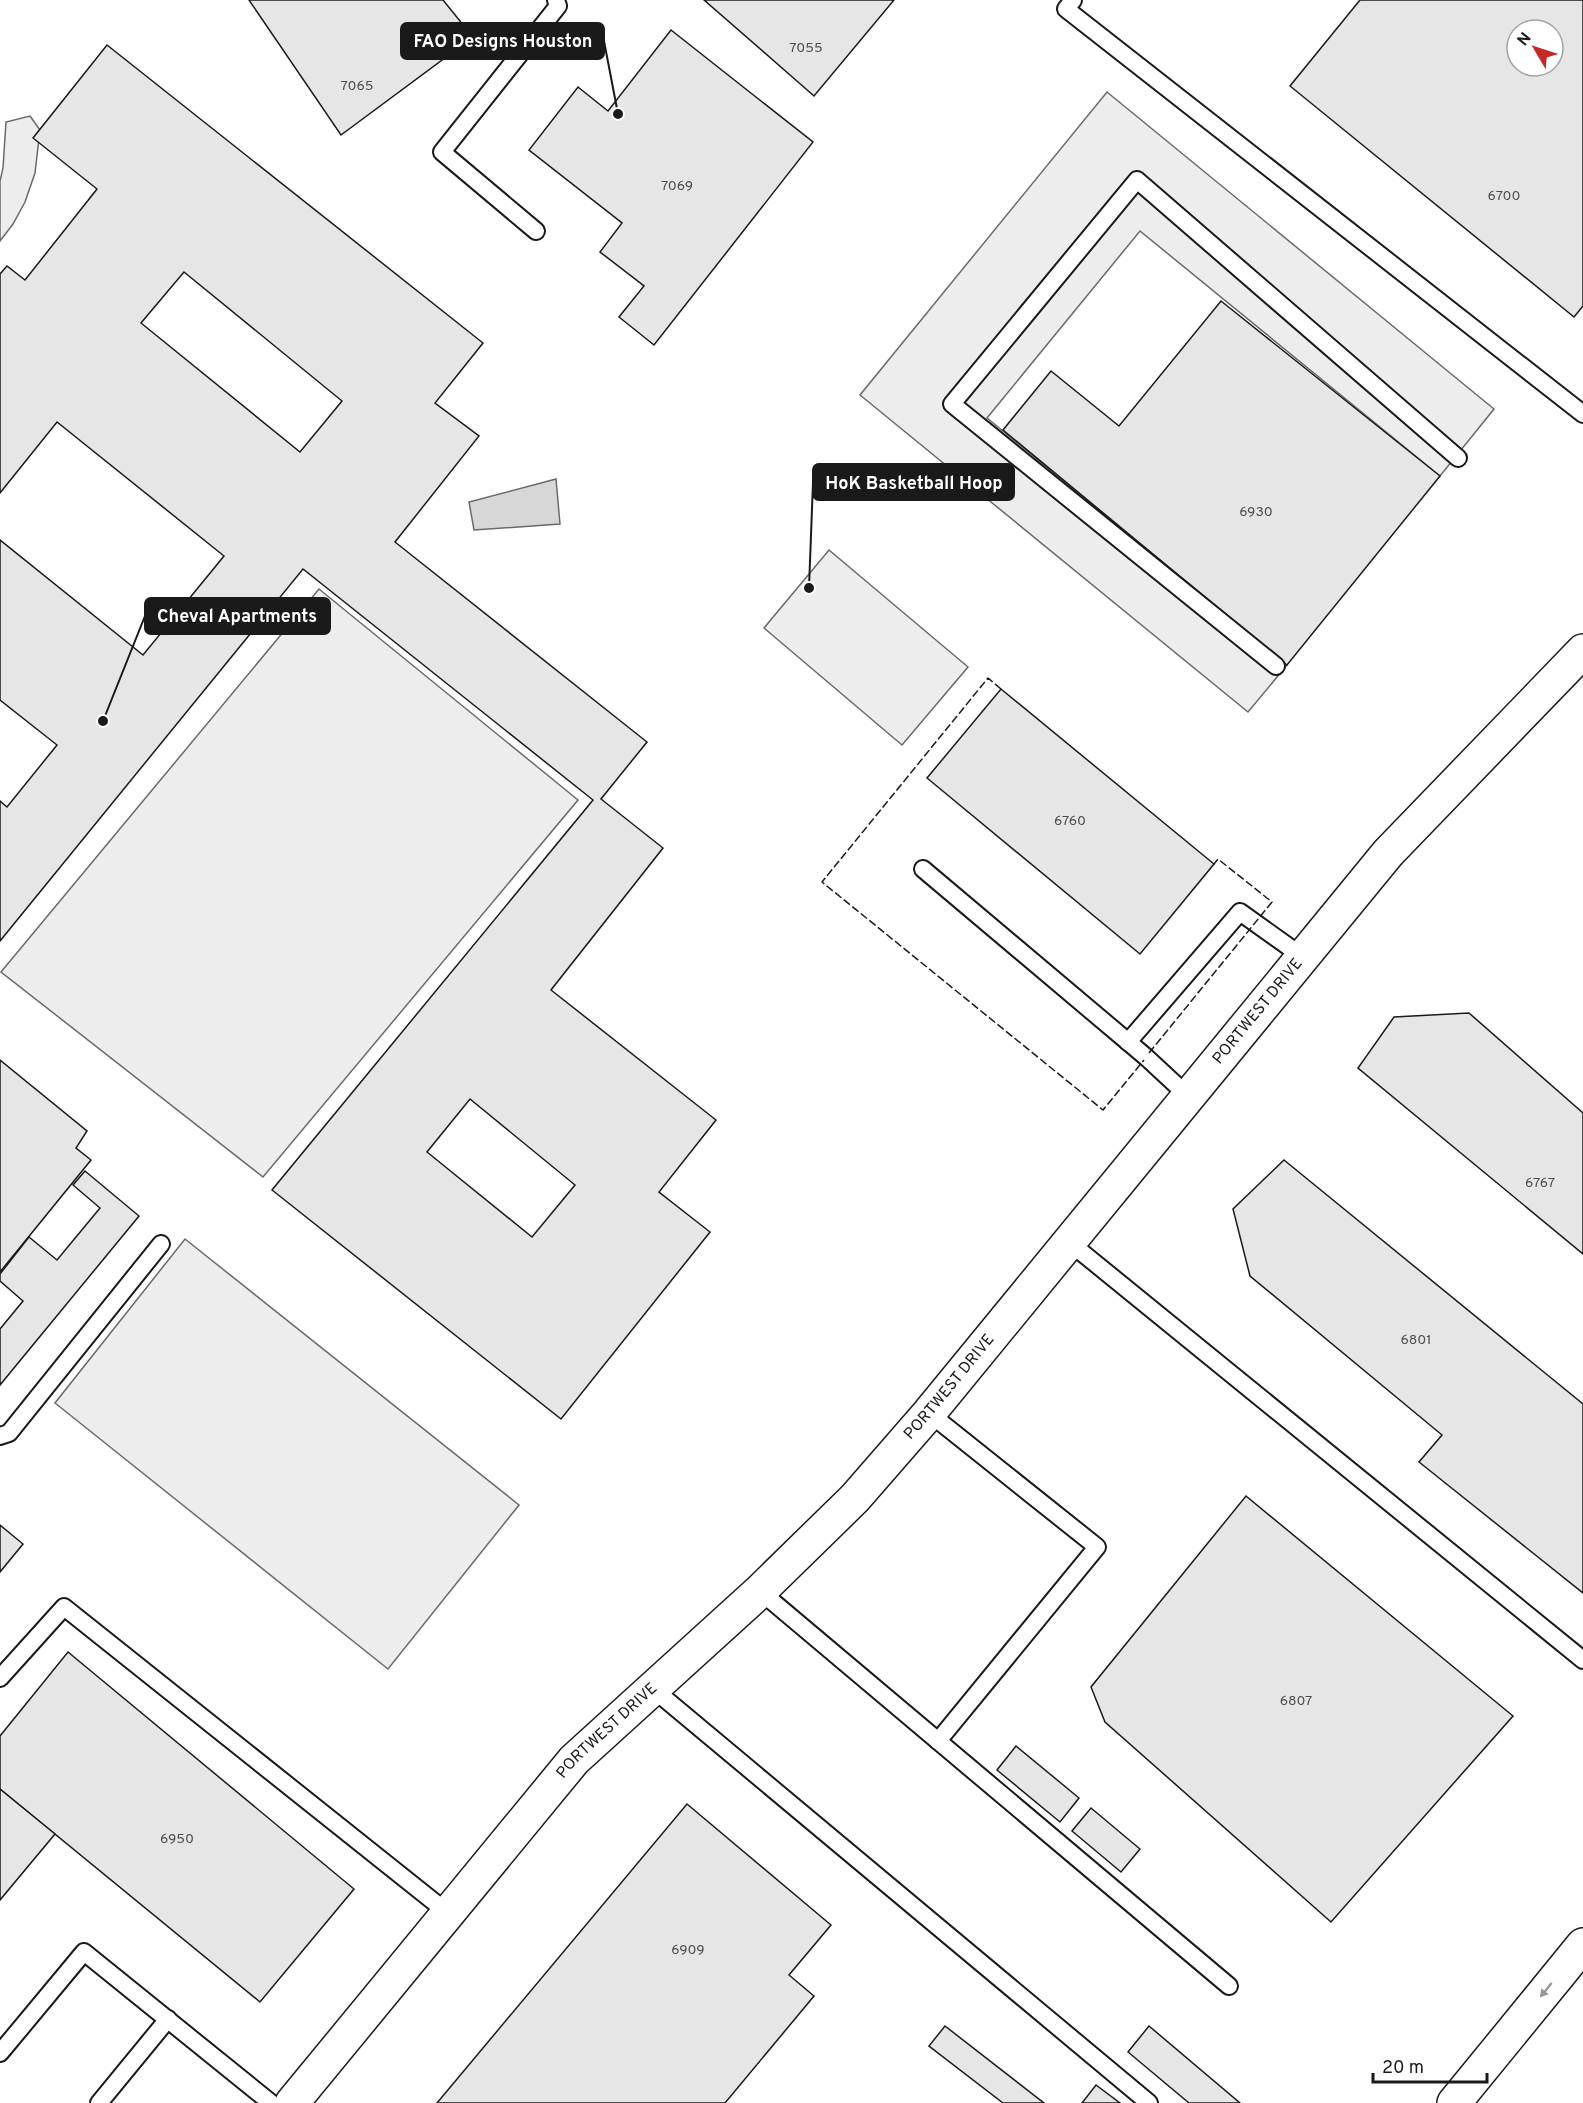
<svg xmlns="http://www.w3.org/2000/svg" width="1583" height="2103" viewBox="0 0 1583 2103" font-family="Overpass,sans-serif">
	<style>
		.built { fill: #ededed; stroke: #6a6a6a; stroke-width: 1.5 }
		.water { fill: #d7d7d7; stroke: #6a6a6a; stroke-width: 1.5 }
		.building { fill: #e6e6e6; stroke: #1a1a1a; stroke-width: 1.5; fill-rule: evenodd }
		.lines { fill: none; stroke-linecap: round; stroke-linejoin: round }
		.lane-casing { stroke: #1a1a1a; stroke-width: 20 }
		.street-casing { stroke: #1a1a1a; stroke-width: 36 }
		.highway-casing { stroke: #1a1a1a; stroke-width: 36 }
		.lane { stroke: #fff; stroke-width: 16 }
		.street { stroke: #fff; stroke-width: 33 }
		.highway { stroke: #fff; stroke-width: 33 }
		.fence { stroke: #1a1a1a; stroke-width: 1.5; stroke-dasharray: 8 3; stroke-linecap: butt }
		.oneway { fill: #989898 }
		.labels { text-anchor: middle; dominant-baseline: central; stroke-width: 4.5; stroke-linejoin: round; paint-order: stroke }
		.number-label { font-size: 14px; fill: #4d4d4d }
		.street-label { font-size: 16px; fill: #1a1a1a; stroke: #fff }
		.leader { fill: none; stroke: #1a1a1a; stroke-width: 2 }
		.callout-dot { fill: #1a1a1a; stroke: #fff; stroke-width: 2 }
		.callout { fill: #1a1a1a; stroke: #1a1a1a; stroke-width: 2 }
		.callout-label { font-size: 18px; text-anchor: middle; font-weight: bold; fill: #fff }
	</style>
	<rect width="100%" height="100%" fill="#fff"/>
	<g class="built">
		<path d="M1107,92L1494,409L1440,476L1140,231L987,418L1287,665L1248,712L860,395Z"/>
		<path d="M30,116L40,130L35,173L25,202L13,224L0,241V181L3,168L6,122Z"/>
		<path d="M829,550L968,667L902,745L764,628Z"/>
		<path d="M319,589L578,800L263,1177L1,972Z"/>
		<path d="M185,1239L519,1505L388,1669L55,1403Z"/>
	</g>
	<path class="water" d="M556,479L560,524L474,530L469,502Z"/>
	<g class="building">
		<path d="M249,0H443L473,37L341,135Z"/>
		<path d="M704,0H894L814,96Z"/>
		<path d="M1360,0H1583V306L1574,317L1290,86ZM1517,30H1553V66H1517Z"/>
		<path d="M671,30L813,142L654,345L619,317L644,286L600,252L622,223L529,150L578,87L608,111Z"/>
		<path d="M107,45L483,343L435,403L479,436L395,542L647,742L601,799L663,848L551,990L716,1120L659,1192L710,1232L561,1419L272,1190L593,800L303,569L0,941V801L7,807L57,745L0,700V540L143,655L224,556L57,422L0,493V274L7,266L25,280L97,189L33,138ZM184,272L342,401L300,452L141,323ZM470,1099L575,1185L532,1237L427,1152Z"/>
		<path d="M1221,301L1440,476L1287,665L1003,430L1051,371L1119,426Z"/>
		<path d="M1001,689L1214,864L1140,954L927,778Z"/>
		<path d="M1469,1013L1583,1113V1254L1358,1068L1394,1017Z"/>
		<path d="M0,1060L87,1131L76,1148L91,1160L0,1272Z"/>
		<path d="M1284,1160L1583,1404V1593L1419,1462L1442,1435L1250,1276L1233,1209Z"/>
		<path d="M85,1171L139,1216L0,1385V1329L23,1301L0,1281V1274L29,1237L57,1260L100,1208L73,1185Z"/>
		<path d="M1246,1496L1513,1716L1331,1922L1105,1722L1091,1687Z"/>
		<path d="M0,1525L23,1544L0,1572Z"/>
		<path d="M68,1652L354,1889L260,2002L0,1789V1736Z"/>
		<path d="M1016,1746L1079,1798L1060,1822L997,1770Z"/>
		<path d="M0,1789L55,1834L0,1900Z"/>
		<path d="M687,1804L831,1925L789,1975L814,1996L725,2103H437Z"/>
		<path d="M1091,1808L1140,1849L1121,1872L1072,1831Z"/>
		<path d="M945,2026L1044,2103H1003L929,2046Z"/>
		<path d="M1149,2026L1240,2103H1189L1128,2052Z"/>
		<path d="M1096,2085L1120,2103H1082Z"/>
	</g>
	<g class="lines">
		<defs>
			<g id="lane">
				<path d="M1073,0L1066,9L1583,414"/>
				<path d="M536,231L442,152L558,6L556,0"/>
				<path d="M1276,666L952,404L1137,180L1458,458"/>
				<path d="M923,869L1146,1057L1188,1096"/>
				<path d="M1128,1042L1240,912L1303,957"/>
				<path d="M1069,1242L1583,1660"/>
				<path d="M929,1413L1097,1547L938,1741"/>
				<path d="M0,1436L9,1433L161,1244"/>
				<path d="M760,1591L1229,1986"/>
				<path d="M0,1678L64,1607L448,1913"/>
				<path d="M652,1688L1149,2103"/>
				<path d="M0,2053L84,1952L271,2103"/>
				<path d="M99,2103L168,2019"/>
			</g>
			<g id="street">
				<path id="s1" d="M292,2103L574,1760L760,1591L855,1498L929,1413L1388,853L1583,651"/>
			</g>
			<path id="highway" d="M1454,2103L1583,1945"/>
		</defs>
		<use href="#lane" class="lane-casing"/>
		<use href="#street" class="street-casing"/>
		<use href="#highway" class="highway-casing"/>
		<use href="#lane" class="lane"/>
		<use href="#street" class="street"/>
		<use href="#highway" class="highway"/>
		<g class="fence">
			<path d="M1001,689L988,678L822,882L1103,1110L1144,1060"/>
			<path d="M1149,1053L1272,902L1218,859L1214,864"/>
		</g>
	</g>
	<defs><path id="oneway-solid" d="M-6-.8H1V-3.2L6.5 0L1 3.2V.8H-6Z" transform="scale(1.5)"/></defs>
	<use class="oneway" href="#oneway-solid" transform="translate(1546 1990) rotate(129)"/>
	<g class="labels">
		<g class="number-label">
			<text x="806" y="48">7055</text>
			<text x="357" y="86">7065</text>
			<text x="677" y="186">7069</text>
			<text x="1504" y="196">6700</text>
			<text x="1256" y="512">6930</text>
			<text x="1070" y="821">6760</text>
			<text x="1540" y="1183">6767</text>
			<text x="1416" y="1340">6801</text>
			<text x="1296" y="1701">6807</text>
			<text x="177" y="1839">6950</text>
			<text x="688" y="1950">6909</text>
		</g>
		<g class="street-label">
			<text stroke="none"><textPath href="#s1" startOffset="1460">PORTWEST DRIVE</textPath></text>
			<text stroke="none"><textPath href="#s1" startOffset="974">PORTWEST DRIVE</textPath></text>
			<text stroke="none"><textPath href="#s1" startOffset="488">PORTWEST DRIVE</textPath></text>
		</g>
	</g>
	<path class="leader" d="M618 114L604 41M809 588L813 482M103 721L145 616"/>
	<g class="callout-dot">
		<circle cx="618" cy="114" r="6"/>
		<circle cx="809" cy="588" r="6"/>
		<circle cx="103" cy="721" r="6"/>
	</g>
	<g class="callout">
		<rect x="401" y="23" width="203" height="36" rx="6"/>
		<rect x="813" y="464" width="201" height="36" rx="6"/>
		<rect x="145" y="598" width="185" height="36" rx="6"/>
	</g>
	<g class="callout-label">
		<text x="503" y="47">FAO Designs Houston</text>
		<text x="914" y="489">HoK Basketball Hoop</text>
		<text x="237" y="622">Cheval Apartments</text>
	</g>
	<g transform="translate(1535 48) rotate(309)"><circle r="28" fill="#ffffff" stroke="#a3a3a3" stroke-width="1.5"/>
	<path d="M0-4.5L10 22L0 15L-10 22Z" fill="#c62828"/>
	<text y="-9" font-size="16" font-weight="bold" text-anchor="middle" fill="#1a1a1a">N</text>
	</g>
	<path d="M1373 2073v9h114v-9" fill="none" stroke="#1a1a1a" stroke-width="3"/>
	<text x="1382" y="2073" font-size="18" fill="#1a1a1a" stroke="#ffffff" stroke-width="4.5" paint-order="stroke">20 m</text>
</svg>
